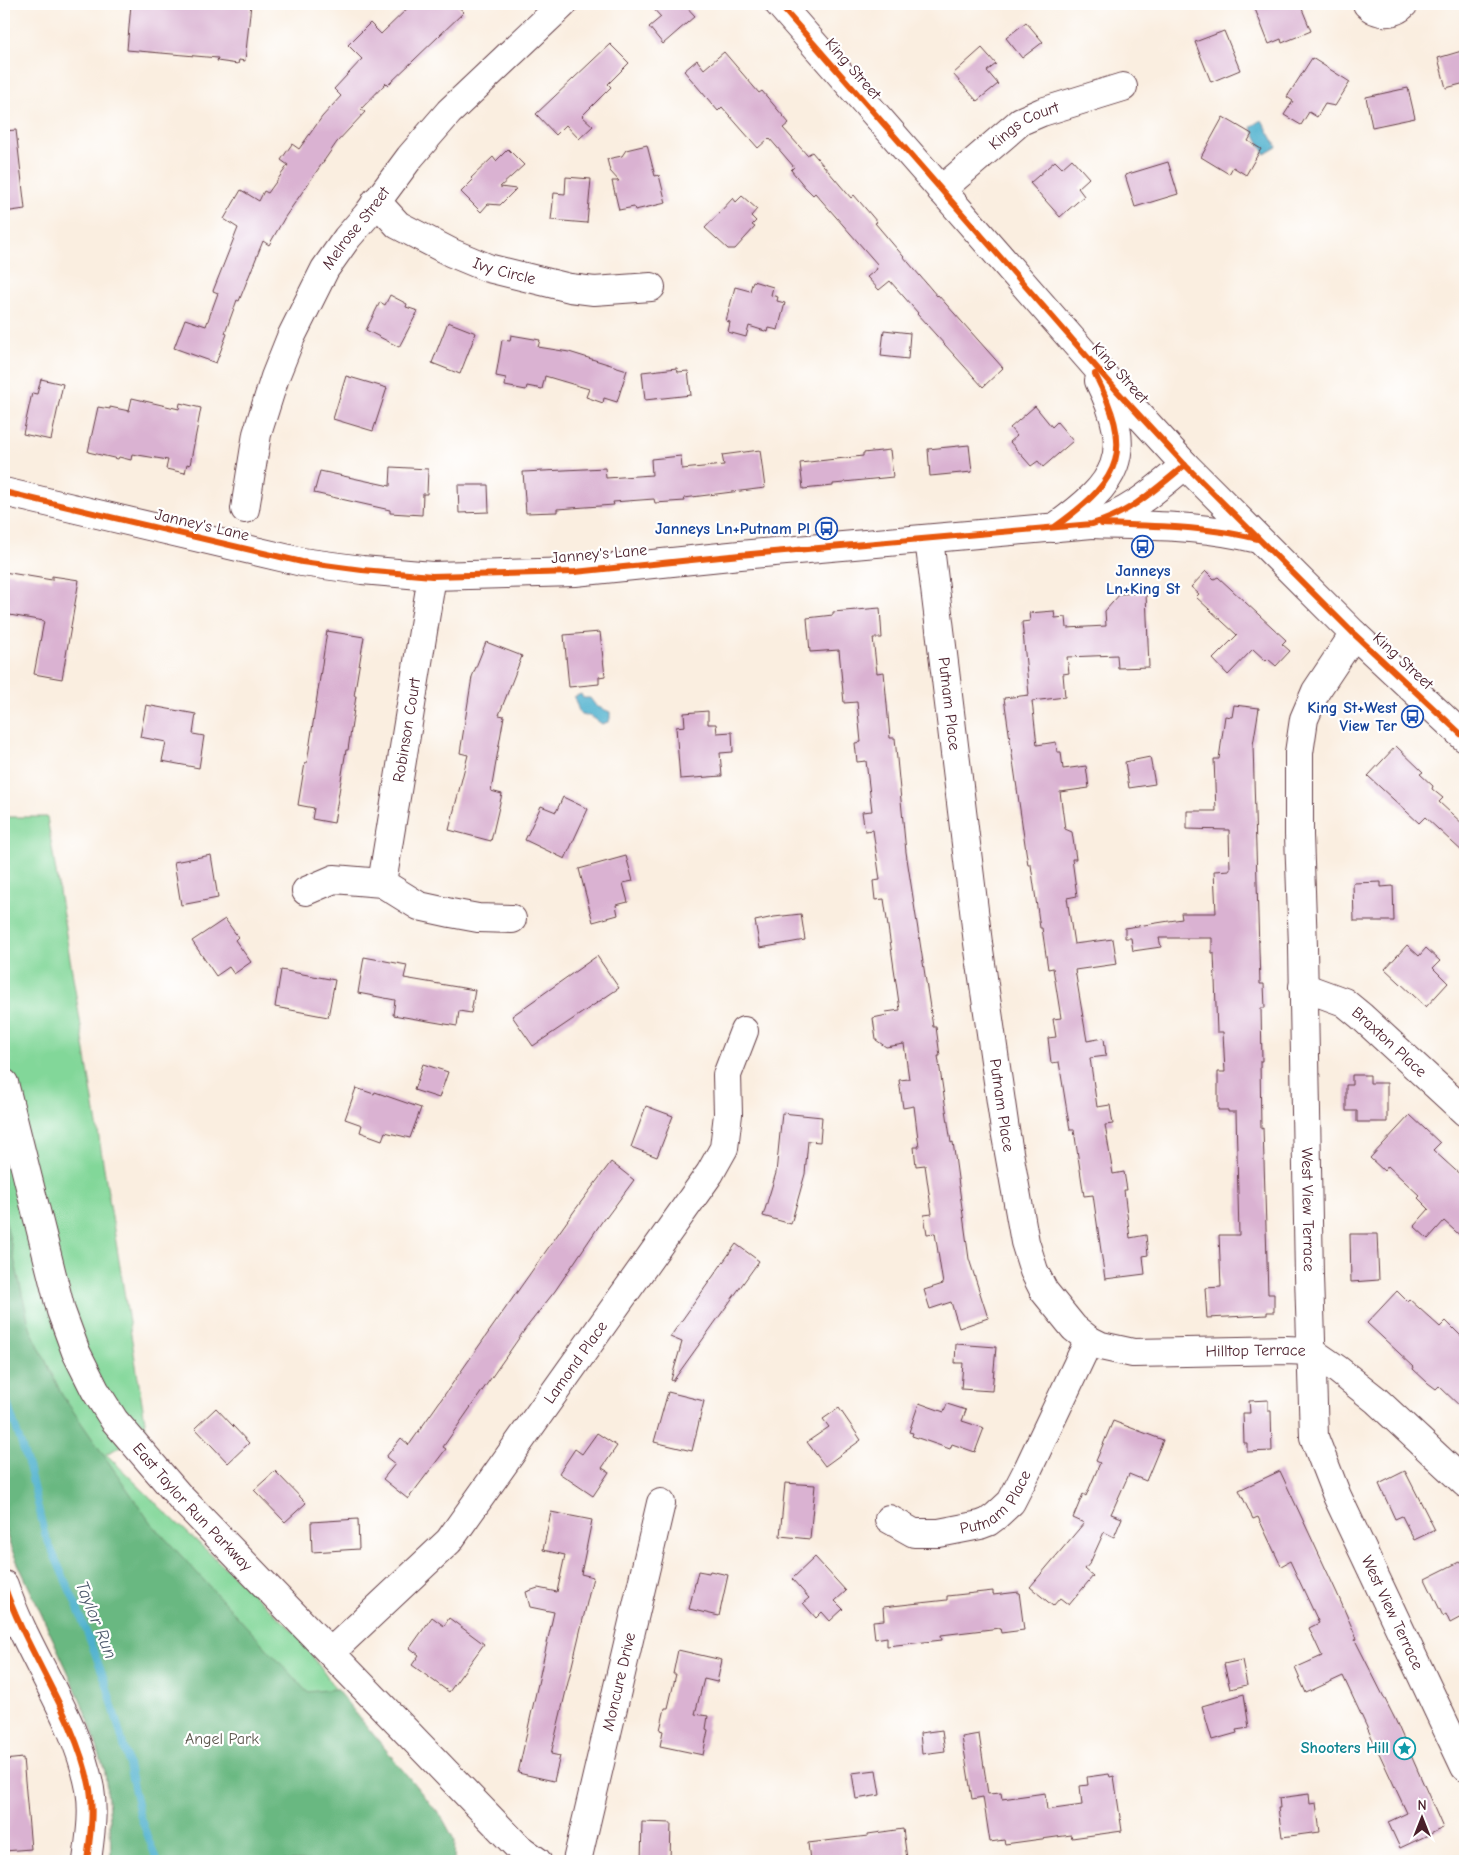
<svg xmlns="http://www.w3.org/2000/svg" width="1469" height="1865" viewBox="0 0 1469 1865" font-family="'Comic Neue',sans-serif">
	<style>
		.green { fill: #82d799; stroke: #667b62 }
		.forest { fill: #69b881; stroke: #5a6c56 }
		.water { fill: #4eb0cd; stroke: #4c687c }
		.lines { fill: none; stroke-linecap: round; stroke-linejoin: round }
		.stream { stroke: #4eb0cd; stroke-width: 7 }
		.building { fill: #dab2d2 }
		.street-casing { stroke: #643e46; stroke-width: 30 }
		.secondary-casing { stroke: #643e46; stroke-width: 30 }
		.primary-casing { stroke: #643e46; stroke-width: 30 }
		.street { stroke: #fff; stroke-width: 28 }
		.secondary { stroke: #fff; stroke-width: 28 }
		.primary { stroke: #fff; stroke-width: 28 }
		.cycleway-casing { stroke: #fff; stroke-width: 9 }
		.cycleway { stroke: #e8590c; stroke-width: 6 }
		.labels { text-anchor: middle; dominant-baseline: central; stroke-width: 4.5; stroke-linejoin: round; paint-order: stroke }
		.street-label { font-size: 16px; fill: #4a1f2b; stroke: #fff }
		.transit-label { font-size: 16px; font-weight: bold; fill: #164399; stroke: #fff; text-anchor: end }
		.park-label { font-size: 16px; fill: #5b564c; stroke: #fff }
		.culture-label { font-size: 16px; font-weight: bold; fill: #0d838f; stroke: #fff; text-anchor: end }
		.water-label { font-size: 18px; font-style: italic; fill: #4c596c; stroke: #fff }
	</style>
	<rect width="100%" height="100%" fill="#fff"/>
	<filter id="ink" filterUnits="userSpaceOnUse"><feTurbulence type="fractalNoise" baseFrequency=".02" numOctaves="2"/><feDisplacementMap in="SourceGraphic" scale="10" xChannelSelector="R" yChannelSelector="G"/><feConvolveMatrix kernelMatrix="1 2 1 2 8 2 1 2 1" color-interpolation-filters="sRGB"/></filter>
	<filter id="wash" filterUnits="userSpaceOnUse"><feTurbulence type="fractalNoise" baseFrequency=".0096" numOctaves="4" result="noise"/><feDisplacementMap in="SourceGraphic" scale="20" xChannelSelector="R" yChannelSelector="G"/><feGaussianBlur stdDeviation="1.12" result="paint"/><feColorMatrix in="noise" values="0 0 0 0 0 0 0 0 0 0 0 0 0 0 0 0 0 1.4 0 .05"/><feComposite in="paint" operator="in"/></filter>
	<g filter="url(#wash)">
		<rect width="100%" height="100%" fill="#faeee0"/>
		<path class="green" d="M4,817H47L147,1433L106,1454L163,1510L298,1635L454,1861H111L110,1818L105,1772L91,1727L74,1685L11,1548L4,1526Z"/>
		<path class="forest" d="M4,1214L30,1328L62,1395L150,1522L307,1692L336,1689L443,1819L455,1841L454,1861H119L111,1856L110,1818L105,1772L91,1727L74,1685L11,1548L4,1526Z"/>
		<g class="water">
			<path d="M1262,120L1277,147L1265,154L1251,127Z"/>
			<path d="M581,694L583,698H590L596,706L610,712V719L608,722L602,724L592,717L580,714L574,697Z"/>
		</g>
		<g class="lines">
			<path class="stream" d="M4,1392L29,1468L45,1535L77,1607L106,1683L126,1754L140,1816L157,1861"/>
		</g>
		<g id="blocks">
			<g class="building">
				<path d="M131,4H251L245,61L239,60L238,64L217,61L218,58L127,50Z"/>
				<path d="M412,4H455L464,12L388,85L386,83L361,109L365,112L337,142L285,217L269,245L263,241L239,301L237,300L225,333L227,334L216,363L174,348L185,319L206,326L218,293L213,291L238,228L224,219L241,190L259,201L264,191L268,193L288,165L281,160L292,144L299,149L322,117L341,96L334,89L362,59L348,45L370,23L381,34Z"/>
				<path d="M649,4H684L695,16L663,44L649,27L661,17Z"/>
				<path d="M1253,4H1300L1311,31L1282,43L1281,39L1269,44Z"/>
				<path d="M1026,22L1043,42L1022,58L1006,38Z"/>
				<path d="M1224,31L1240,70L1211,82L1195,42Z"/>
				<path d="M610,44L629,63L608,84L611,87L582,116L593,126L579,139L566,125L556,135L536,114Z"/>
				<path d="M982,48L996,64L987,71L998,84L977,101L953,74Z"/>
				<path d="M1465,50V83L1446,88L1438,58Z"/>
				<path d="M724,52L759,93L762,91L789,123L783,128L807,155L812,152L851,198L854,195L877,222L875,223L937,296L938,295L1003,368L983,387L917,314L918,313L890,281L879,290L867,277L877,269L876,267L878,265L815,193L813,195L805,187L791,170L794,167L770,139L769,140L768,139L758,148L722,107L718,111L684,71L697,60L704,69Z"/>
				<path d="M1312,58L1350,82L1335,106L1325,104L1317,117L1309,112L1301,125L1284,115L1293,101L1287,97Z"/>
				<path d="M1408,88L1415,118L1372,127L1366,97Z"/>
				<path d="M1223,117L1252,134L1248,141L1261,149L1246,175L1233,167L1229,174L1201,157Z"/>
				<path d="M16,130L25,209L4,212V131Z"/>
				<path d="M647,145L655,176L659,175L666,203L635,210L634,207L619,210L612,181H619L610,171L607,159L622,156L626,150Z"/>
				<path d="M508,149L524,165L500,187L516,189L500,205L488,204L481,212L461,192L473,180L471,178L493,157L496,161Z"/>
				<path d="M1072,159L1089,178L1078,188L1084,196L1060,217L1030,183L1055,161L1062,168Z"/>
				<path d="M1168,162L1178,194L1135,207L1125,175Z"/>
				<path d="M566,177L591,179L587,223L551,220L554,193L565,194Z"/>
				<path d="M742,196L757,209L751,216L756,221L752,225L755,227L735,249H728L705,228L733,198L736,202Z"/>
				<path d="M753,281L773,287L771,295L778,297L777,301L785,303L778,330L769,328L768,332L749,326L746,337L728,332L730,322L726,321L735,287L750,291Z"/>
				<path d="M390,295L407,304L406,307L418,311L399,347L366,330L380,302L385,305Z"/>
				<path d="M448,322L476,333L460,374L432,363Z"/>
				<path d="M884,330L910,333L908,359L881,356Z"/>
				<path d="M511,335L540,340L538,347L569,352L627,370L617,402L604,398L603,403L586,397L589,389L545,376L542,389L527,386L526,390L505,386L506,378L496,376L502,340L510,341Z"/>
				<path d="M677,368L678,372L688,371L691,395L645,400L642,372Z"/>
				<path d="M346,376L387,388L373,431L333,419Z"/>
				<path d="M41,379L63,384L51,440L23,434L32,393L37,394Z"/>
				<path d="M132,398L179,409L180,403L201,408L190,465L187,464L185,473L166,469L168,460L132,454L131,460L119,457L118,459L88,452L98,407L110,409V407L129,411Z"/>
				<path d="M1035,406L1052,427L1057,422L1073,441L1043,467L1038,461L1031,466L1010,442L1017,436L1010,428Z"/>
				<path d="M969,445L972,472L930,476L928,449Z"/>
				<path d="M760,450L765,488L700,496L684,498L685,501L655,503L654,499L613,502L614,505L557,509V512L526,513L523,472L605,468L606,478L652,475L651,459L681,456L682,469L724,465L722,455Z"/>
				<path d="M890,450L893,477L844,482V483L833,484V486L803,489L800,463L863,456V453Z"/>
				<path d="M391,467L428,469L427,494H423L422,515L390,513V510L314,493L320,471L390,486Z"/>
				<path d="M458,485H488L489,512L459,513Z"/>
				<path d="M1206,571L1214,579L1218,577L1286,640L1282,644L1290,651L1276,666L1268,659L1266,661L1253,649L1228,675L1213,659L1237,635L1196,597L1199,594L1191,587Z"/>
				<path d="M4,572L52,580V576L79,580L62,679L34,674L44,621L4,614Z"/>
				<path d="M1146,593L1149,667L1118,668L1117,655L1067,657L1069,673L1063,674L1065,697L1032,701L1037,745L1056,742L1057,752H1061L1063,769L1086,766L1089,788L1060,792L1065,829L1072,832L1076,859H1072L1077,896L1067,898L1074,944L1113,939L1117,964L1075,970L1087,1041L1104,1038L1106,1056L1090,1058L1097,1107L1110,1105L1113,1124L1105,1125L1113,1174L1124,1172L1127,1190H1124L1130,1238L1146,1235L1148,1255L1143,1256L1145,1274L1105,1279L1093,1195L1084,1196L1074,1130H1070L1059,1062L1051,1063L1048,1038L1056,1037L1053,1019L1061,1018L1053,968L1048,969L1042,928H1040L1031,865H1028L1004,698L1029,695L1022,622L1030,621L1029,613L1054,611L1055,618L1066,617L1067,628L1106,626L1105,611L1120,594Z"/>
				<path d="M880,608L882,638H873L877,673L884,672L890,738H895L906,852L933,1027H936L940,1056H938L951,1143L953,1142L969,1259L988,1318L959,1328L951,1302L930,1309L924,1290L943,1284L935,1233L927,1234L924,1215L932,1214L925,1165L916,1166L914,1147H919L914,1106L903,1108L899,1080L909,1079L904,1044L886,1047L876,1040L873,1018L887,1015L886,1012L900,1010L884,899L875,900L873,881L880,880L873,830L865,831L862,812L872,811L866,761L857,762L855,743L861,742L857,702L844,703L839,650L810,652L807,618L833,615V612Z"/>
				<path d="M327,631L364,637L354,696H356L348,750H346L334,823L312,819L314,808L298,805L305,763H307Z"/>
				<path d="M600,632L605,676L599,677V684L569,687L564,635Z"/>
				<path d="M486,642L522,656L499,715L504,716L491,791L502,794L491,841L449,830L468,755L460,753L472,677Z"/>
				<path d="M146,705L196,714L193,734L204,736L199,768L162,761L166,742L140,737Z"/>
				<path d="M1234,705L1259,708L1253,745L1260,984H1264L1265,1008H1261L1262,1061H1260L1261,1129L1263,1128L1268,1294H1274V1312H1267V1315L1207,1318L1205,1288L1221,1287L1219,1235H1239L1236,1112H1228V1110H1218V1072H1225L1223,1032H1217L1214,953H1212V938H1159L1161,947L1133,951L1131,938H1125V928L1182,919L1181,913H1216L1214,871L1230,870L1229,830L1187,829V811H1216L1214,759H1219L1225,716L1232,717Z"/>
				<path d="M708,711V724H716L717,733L732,732L733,752L720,753L722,776L680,779L676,727L685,726L684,713Z"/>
				<path d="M1396,746L1423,772L1420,774L1433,786L1432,789L1443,798L1439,802L1465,826V854L1425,817L1419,823L1368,776Z"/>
				<path d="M1150,757L1155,784L1129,788L1125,762Z"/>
				<path d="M563,797L588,809L565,859L525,840L541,806L556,812Z"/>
				<path d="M211,855L218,898L181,905L174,862Z"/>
				<path d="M626,856L633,881L623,883L628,902L616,905L618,915L593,922L579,869Z"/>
				<path d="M1381,882V887L1393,886L1394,921H1354L1353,883Z"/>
				<path d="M801,914L805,940L760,948L755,921L774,917Z"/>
				<path d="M225,919L238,937L235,940L251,962L234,974L229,967L216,976L192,941Z"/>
				<path d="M1407,945L1419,956L1426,948L1440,961L1433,968L1448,983L1426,1007L1385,969Z"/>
				<path d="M597,956L619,988L533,1046L512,1016Z"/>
				<path d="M364,957L407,965L404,978L475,990L471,1013L459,1011L457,1026L393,1015L395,1000L358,993Z"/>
				<path d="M281,970L335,980L328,1017L275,1007Z"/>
				<path d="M423,1064L448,1072L439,1098L414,1090Z"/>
				<path d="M1352,1075H1370V1083H1387V1122H1357V1111H1346V1085H1352Z"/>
				<path d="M356,1088L374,1094L375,1092L421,1108L410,1138L385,1132L382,1140L360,1132L362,1125L345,1119Z"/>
				<path d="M646,1106L673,1116L657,1157L631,1147Z"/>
				<path d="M782,1113L822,1117L820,1142L808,1141L805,1174L791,1224L763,1216L776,1173Z"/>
				<path d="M1410,1115L1440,1143L1433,1150L1465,1179V1240L1444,1221L1428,1239L1414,1226L1429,1209L1418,1198L1420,1196L1388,1166L1384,1171L1370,1158Z"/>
				<path d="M611,1162L634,1180L606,1218L605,1217L555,1291L526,1328L443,1447L446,1449L408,1499L383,1479L395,1464L386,1457L401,1438L409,1445L575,1210Z"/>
				<path d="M1350,1234H1377L1379,1280L1351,1282Z"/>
				<path d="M736,1244L759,1261L673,1381L671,1380L682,1342L670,1337Z"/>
				<path d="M1397,1291L1407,1301L1409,1299L1440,1327L1446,1321L1465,1340V1411L1439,1386L1436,1389L1428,1383L1413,1369L1414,1367L1367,1323Z"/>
				<path d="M956,1344L996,1347L992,1391L961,1389L963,1363H955Z"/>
				<path d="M668,1392L704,1401L692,1451L654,1442Z"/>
				<path d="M1268,1400V1411H1271L1272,1451L1247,1452V1443H1244L1243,1413H1250L1249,1401Z"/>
				<path d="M919,1403L944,1412L947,1404L966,1410L962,1421L984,1428L975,1452L952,1444L950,1449L912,1436L913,1433L909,1432Z"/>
				<path d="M216,1408L249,1443L228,1463L195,1428Z"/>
				<path d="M839,1408L861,1440L825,1466L807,1442L829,1427L823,1419Z"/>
				<path d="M1113,1421L1163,1440L1146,1481L1129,1474L1111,1514L1122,1518L1114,1537L1104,1532L1090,1563L1085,1569L1093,1576L1069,1605L1060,1598L1053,1606L1030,1587L1084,1523L1073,1518L1083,1494L1086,1496L1100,1463L1096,1461Z"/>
				<path d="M597,1433L617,1446L602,1468L609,1472L593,1496L559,1473L575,1449L582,1454Z"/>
				<path d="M275,1471L306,1503L285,1522L254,1490Z"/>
				<path d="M1280,1471L1337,1593L1357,1639L1355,1640L1395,1719L1443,1828L1400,1848L1388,1822L1407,1813L1343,1676L1306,1693L1295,1668L1322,1656L1309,1628L1319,1623L1290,1561L1281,1566L1258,1517L1253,1519L1239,1490Z"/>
				<path d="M1405,1471L1435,1530L1414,1540L1402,1516L1395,1519L1379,1484Z"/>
				<path d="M785,1483L815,1485L810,1539L780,1536Z"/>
				<path d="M551,1512L592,1520L581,1574L593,1577L551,1754L560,1756L554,1781L518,1773L554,1612L530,1607L526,1592L538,1588L557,1592L565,1555L543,1550Z"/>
				<path d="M358,1519L359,1549L312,1552L311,1522Z"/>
				<path d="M815,1557L846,1591L835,1601L843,1609L830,1621L822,1612L816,1618L803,1603L809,1598L792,1579Z"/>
				<path d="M1465,1559V1615L1450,1623L1446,1614L1443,1616L1425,1579Z"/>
				<path d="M698,1571L709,1573L710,1571L728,1575L719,1616L689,1609Z"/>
				<path d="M993,1591V1595L1019,1592L1024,1630L1001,1633L1000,1628L941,1635L942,1640L887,1646V1637L875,1639L873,1621L884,1620L883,1607L947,1600V1596Z"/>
				<path d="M432,1617L444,1626L449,1618L484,1644L449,1692L412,1665L419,1655L410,1648Z"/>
				<path d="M678,1650L722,1660L717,1682L704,1679L695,1714L708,1716L706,1729L708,1730L703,1755L660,1746L663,1731L660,1730L665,1708H668L676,1674H673Z"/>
				<path d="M1242,1660L1247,1685L1230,1689L1224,1664Z"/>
				<path d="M1244,1694L1249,1728L1236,1730L1237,1733L1212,1740L1202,1706Z"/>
				<path d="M942,1730L945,1751L922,1754L920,1733Z"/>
				<path d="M979,1734L988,1794L1001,1793L1002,1799L1045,1793L1047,1810L1082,1805L1080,1786L1088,1785L1087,1777L1109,1774L1110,1777L1114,1776L1122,1831L1072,1838L1071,1835L1005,1844L1004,1840L990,1842L983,1797L972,1799L962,1737Z"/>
				<path d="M23,1758L31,1849L4,1851V1760Z"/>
				<path d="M876,1770L880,1795L856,1799L852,1773Z"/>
				<path d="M1309,1794L1310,1804L1316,1803L1320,1832L1282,1837L1278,1808H1280L1279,1798Z"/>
				<path d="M642,1822L671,1823L670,1861H641Z"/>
				<path d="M903,1829L907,1859L894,1861H810L808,1843L868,1836V1834Z"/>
			</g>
		</g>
	</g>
	<g filter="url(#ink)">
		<use href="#blocks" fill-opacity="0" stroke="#643e46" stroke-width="1"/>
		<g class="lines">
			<defs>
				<g id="street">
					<path d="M1367,4C1377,15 1394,15 1404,4"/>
					<path id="s1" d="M941,190L1021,121L1042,112L1123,87"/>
					<path id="s2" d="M376,201L398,225L452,253L488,268L570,288L594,291L651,287"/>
					<path id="s3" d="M245,509L257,434L275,377L291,337L325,269L347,238L367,215L410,157L449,112L563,4"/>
					<path id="s4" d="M929,539L978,943L1005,1130L1025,1242L1034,1271L1044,1291L1074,1328L1089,1340L1101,1346L1133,1353L1285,1350L1311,1351L1337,1369L1376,1400L1465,1483"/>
					<path id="s5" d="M1354,634L1316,691L1304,719L1299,753V835L1303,947L1309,1276L1314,1437L1337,1496L1465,1767"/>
					<path id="s6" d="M382,883L432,576"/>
					<path d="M306,891L334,879L382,883L419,906L451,913L478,918L512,919"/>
					<path id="s7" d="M1303,987L1344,1002L1361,1016L1465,1112"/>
					<path id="s8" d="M4,1083L61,1311L76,1352L95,1390L114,1420L181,1498L519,1848L537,1861"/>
					<path id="s9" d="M889,1519L914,1533H939L980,1525L988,1522L996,1516L1011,1502L1028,1469L1089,1340"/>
					<path id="s10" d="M331,1652L449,1541L710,1173L724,1148L728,1114L727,1075L744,1031"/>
					<path id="s11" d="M577,1861L661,1503"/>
				</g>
				<g id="secondary">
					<path d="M4,492L302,562L362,570L432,576L575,572L740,555L1092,524C1129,514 1156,489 1185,465"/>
					<path d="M4,1585C27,1654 76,1716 90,1789C94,1813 90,1837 87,1861"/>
				</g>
				<g id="primary">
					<path d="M779,4L1118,392L1185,465L1354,634L1465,738"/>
					<path d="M1092,524C1148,526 1204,525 1258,539"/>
					<path d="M1054,528C1117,483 1136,455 1099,381"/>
				</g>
			</defs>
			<use href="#street" class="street-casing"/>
			<use href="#secondary" class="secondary-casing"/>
			<use href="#primary" class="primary-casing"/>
			<use href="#street" class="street"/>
			<use href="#secondary" class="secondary"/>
			<use href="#primary" class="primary"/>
			<defs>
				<g id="cycleway">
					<path d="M779,4L1118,392L1185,465L1354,634L1465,738"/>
					<path d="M4,492L302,562L362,570L432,576L575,572L740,555L1092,524C1129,514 1156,489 1185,465"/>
					<path d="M1102,524C1155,526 1207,526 1258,539"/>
					<path d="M1056,526C1124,477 1133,450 1095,374"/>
					<path d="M4,1585C27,1654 76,1716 90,1789C94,1813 90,1837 87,1861"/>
				</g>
			</defs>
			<use href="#cycleway" class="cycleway-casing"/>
			<use href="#cycleway" class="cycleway"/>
		</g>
	</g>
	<defs>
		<symbol id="bus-ring" viewBox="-11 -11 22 22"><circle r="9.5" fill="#fff" stroke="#1a4fb4" stroke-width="1.5"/><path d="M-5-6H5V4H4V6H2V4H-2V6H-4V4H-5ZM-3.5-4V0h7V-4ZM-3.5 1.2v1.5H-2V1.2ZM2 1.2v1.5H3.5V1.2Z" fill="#1a4fb4"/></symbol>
		<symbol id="sight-ring" viewBox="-11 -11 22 22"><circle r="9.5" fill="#fff" stroke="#0f9aa8" stroke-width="1.5"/><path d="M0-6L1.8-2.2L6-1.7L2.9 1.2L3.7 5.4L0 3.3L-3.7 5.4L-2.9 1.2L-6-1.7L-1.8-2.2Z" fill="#0f9aa8"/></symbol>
	</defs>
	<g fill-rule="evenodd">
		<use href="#bus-ring" x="814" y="516" width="25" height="25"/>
		<use href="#bus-ring" x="1130" y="534" width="25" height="25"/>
		<use href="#bus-ring" x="1400" y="704" width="25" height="25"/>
		<use href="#sight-ring" x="1392" y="1736" width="25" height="25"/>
	</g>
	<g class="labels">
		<g class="street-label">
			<text transform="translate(853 69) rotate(49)">King Street</text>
			<text stroke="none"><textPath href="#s1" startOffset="106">Kings Court</textPath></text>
			<text stroke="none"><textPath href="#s3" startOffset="306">Melrose Street</textPath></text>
			<text stroke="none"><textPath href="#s2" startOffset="149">Ivy Circle</textPath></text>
			<text transform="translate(1120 373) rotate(48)">King Street</text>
			<text transform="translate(202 525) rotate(13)">Janney's Lane</text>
			<text transform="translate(599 554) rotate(-5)">Janney's Lane</text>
			<text transform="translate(1403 661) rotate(43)">King Street</text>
			<text stroke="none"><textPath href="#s4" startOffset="166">Putnam Place</textPath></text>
			<text stroke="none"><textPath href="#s6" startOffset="155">Robinson Court</textPath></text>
			<text stroke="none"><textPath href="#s7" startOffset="104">Braxton Place</textPath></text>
			<text stroke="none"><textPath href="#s4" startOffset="571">Putnam Place</textPath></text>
			<text stroke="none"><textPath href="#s5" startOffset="590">West View Terrace</textPath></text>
			<text stroke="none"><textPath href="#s4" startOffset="998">Hilltop Terrace</textPath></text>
			<text stroke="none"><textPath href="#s10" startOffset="381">Lamond Place</textPath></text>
			<text stroke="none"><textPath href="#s9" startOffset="122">Putnam Place</textPath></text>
			<text stroke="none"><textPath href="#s8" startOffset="474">East Taylor Run Parkway</textPath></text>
			<text stroke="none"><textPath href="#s5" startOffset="1010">West View Terrace</textPath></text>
			<text stroke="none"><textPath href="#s11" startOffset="184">Moncure Drive</textPath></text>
		</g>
		<g class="transit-label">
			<text x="810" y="529">Janneys Ln+Putnam Pl</text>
			<text x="1143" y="571" text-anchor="middle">Janneys<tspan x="1143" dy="18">Ln+King St</tspan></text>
			<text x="1397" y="708">King St+West<tspan x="1397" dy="18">View Ter</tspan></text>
		</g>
		<g class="park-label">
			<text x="222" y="1739">Angel Park</text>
		</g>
		<g class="culture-label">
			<text x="1389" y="1748">Shooters Hill</text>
		</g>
		<g class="water-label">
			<text transform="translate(96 1620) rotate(68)">Taylor Run</text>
		</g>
	</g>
	<rect width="1469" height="1865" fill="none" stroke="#fff" stroke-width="20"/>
	<g transform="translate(1422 1818)" stroke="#ffffff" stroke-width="4" paint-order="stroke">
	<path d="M0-4L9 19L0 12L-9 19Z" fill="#4a1f2b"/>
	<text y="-8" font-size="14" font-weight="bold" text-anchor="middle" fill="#4a1f2b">N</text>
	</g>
</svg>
